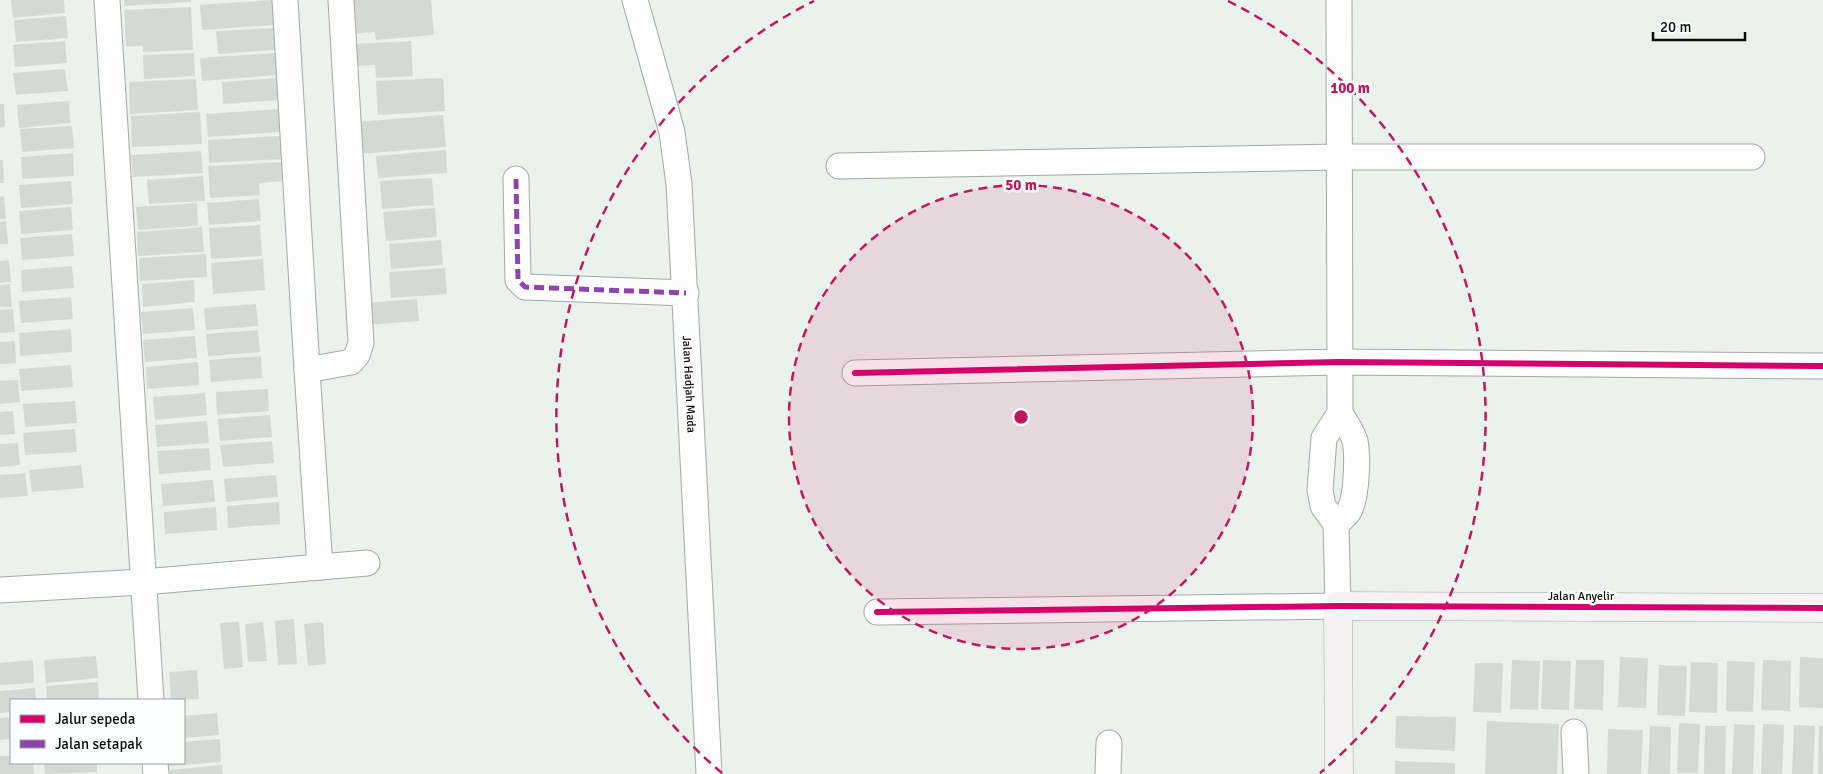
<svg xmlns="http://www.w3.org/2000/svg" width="1823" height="774" viewBox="0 0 1823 774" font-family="Signika,sans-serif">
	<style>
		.building { fill: #d3dad6 }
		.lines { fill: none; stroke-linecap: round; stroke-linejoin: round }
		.street-casing { stroke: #a3a9a5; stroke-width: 27 }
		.secondary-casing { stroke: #a3a9a5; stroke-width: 29 }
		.street { stroke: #fcfdfc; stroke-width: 25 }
		.secondary { stroke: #f4f2f2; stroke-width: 28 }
		.quiet { stroke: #8e44ad; stroke-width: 5; stroke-dasharray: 10 5; stroke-linecap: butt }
		.cycleway-casing { stroke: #fcfffd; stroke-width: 9 }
		.cycleway { stroke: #d6006c; stroke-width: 6 }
		.ring { fill: none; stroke: #c2185b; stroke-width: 2.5; stroke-dasharray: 9 6 }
		.labels { text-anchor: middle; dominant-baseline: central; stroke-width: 5; stroke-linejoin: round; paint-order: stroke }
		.street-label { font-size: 12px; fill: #090e0b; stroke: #fcfffd }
		.centre { fill: #c2185b; stroke: #fcfffd; stroke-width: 2.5 }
		.ring-label { font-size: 15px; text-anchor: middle; font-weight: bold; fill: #c2185b; stroke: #fcfffd; stroke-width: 5; stroke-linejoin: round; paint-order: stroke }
	</style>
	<rect width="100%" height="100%" fill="#eaf2ed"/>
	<g class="building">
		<path d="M11,0H64L65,13L13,18Z"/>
		<path d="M124,0H191V2L124,6Z"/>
		<path d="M272,0L274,25L202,30L200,5Z"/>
		<path d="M348,0H431L434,35L376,40L375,32L351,34Z"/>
		<path d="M191,7L193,50L143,52V46L126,47L124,10Z"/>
		<path d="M66,16L68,38L16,42L14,20Z"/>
		<path d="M274,28L275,50L218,54L216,31Z"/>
		<path d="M65,41L67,63L15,67L13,45Z"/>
		<path d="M411,41L413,76L376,78L375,65L354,66L353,44Z"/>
		<path d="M194,53L195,76L144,79L143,55Z"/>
		<path d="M276,53L278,75L202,81L200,58Z"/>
		<path d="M65,69L68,91L16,95L13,73Z"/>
		<path d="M278,78L280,100L223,104L222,82Z"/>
		<path d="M443,78L445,111L378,115L376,81Z"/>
		<path d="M196,79L198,110L130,114L129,82Z"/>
		<path d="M69,101L70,123L19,128L17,105Z"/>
		<path d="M0,104H4L5,126L0,127Z"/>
		<path d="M279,109L280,132L208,137L206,114Z"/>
		<path d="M200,112L202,144L132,147L131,116Z"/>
		<path d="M443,115L446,147L360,154L358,122Z"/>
		<path d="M72,126L74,148L22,152L20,129Z"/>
		<path d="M280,136L282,159L209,163L208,140Z"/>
		<path d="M446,150L447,173L378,178L376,156Z"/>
		<path d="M201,151L203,173L133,177L131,155Z"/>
		<path d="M73,153L74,176L22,179L21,157Z"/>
		<path d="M0,160H3L4,183H0Z"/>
		<path d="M283,162L285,181L259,183L260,195L210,198L208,166Z"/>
		<path d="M203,176L205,201L149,204L147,180Z"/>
		<path d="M432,178L434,205L382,209L380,181Z"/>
		<path d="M71,181L73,204L21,208L19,185Z"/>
		<path d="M4,196L6,219H0V197Z"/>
		<path d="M259,199L261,221L209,225L207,203Z"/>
		<path d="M197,203L198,226L138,230L136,207Z"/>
		<path d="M71,207L73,230L21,234L19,211Z"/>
		<path d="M435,208L437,237L386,241L383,212Z"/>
		<path d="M6,221L8,244H0V222Z"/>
		<path d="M260,225L262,256L211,259L209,228Z"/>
		<path d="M202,227L204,252L138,256L137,232Z"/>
		<path d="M72,234L74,256L22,260L20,238Z"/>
		<path d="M441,240L443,265L391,269L389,244Z"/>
		<path d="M206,254L207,277L140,281L139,258Z"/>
		<path d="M263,259L265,290L213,294L211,263Z"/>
		<path d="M9,260L11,282L0,283V261Z"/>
		<path d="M72,266L74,288L22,292L21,270Z"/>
		<path d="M445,268L447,294L391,298L389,272Z"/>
		<path d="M194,280L195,302L143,307L142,284Z"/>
		<path d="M10,284L12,307H0V285Z"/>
		<path d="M71,297L73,319L21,323L19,301Z"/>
		<path d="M417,299L419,321L367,325L365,303Z"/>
		<path d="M256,304L258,326L206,330L204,308Z"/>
		<path d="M193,308L195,330L143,334L141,312Z"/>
		<path d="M13,309L15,332L0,333V310Z"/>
		<path d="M71,329L72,352L20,356L19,333Z"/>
		<path d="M258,330L260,352L208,356L206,334Z"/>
		<path d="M195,336L197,358L145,362L143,340Z"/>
		<path d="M15,341L16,363L0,364V342Z"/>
		<path d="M261,356L262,378L211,382L209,360Z"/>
		<path d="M198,362L199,385L147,389L146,367Z"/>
		<path d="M71,365L73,387L21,391L19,369Z"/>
		<path d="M18,380L20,402L0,404V381Z"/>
		<path d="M268,389L269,411L217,415L216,392Z"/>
		<path d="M205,393L207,415L155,420L153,397Z"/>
		<path d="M75,401L77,423L25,427L23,404Z"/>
		<path d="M13,411L15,434L0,435V412Z"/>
		<path d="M270,415L272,437L220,441L218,419Z"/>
		<path d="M207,421L209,443L157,447L155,425Z"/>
		<path d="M75,429L77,452L25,455L23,433Z"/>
		<path d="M272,441L274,463L223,467L220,445Z"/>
		<path d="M18,443L20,465L0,467V444Z"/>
		<path d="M209,448L211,470L159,474L157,451Z"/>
		<path d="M81,465L84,488L32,492L29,470Z"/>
		<path d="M25,473L28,496L0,498V475Z"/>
		<path d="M276,475L278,497L226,502L224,479Z"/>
		<path d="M213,480L215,502L163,506L161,484Z"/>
		<path d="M279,502L280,524L228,528L227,506Z"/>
		<path d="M216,507L217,530L165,534L164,512Z"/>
		<path d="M294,619L297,664L278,665L275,621Z"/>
		<path d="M239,622L243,667L224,669L220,623Z"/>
		<path d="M263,622L267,661L248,662L245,624Z"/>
		<path d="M323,622L326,664L308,666L304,624Z"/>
		<path d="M96,656L98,678L46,683L44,660Z"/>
		<path d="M1620,657L1648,658L1646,708L1618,707Z"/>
		<path d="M1800,657L1823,658V708L1799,707Z"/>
		<path d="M33,660L34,683L0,685V663Z"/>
		<path d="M1512,660L1540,661L1538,710L1510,709Z"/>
		<path d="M1543,660L1571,661L1569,710L1541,709Z"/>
		<path d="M1576,660H1604L1603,710L1574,709Z"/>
		<path d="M1763,660L1791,661L1790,711L1761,710Z"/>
		<path d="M1727,661L1755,662L1753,712L1726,711Z"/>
		<path d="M1691,662L1718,663L1717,713L1689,712Z"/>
		<path d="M1475,663H1503L1501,713L1473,712Z"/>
		<path d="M1659,665L1687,666L1685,716L1657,715Z"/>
		<path d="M197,670L199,699L171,700L169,672Z"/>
		<path d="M98,682L99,700H47L46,686Z"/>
		<path d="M35,688L36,700H11V712L0,713V691Z"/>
		<path d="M217,713L219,735L184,738V716Z"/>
		<path d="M1396,716L1456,717L1455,751L1395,748Z"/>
		<path d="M11,717V739L0,740V718Z"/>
		<path d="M1487,721L1559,724L1557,774H1485Z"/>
		<path d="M1679,723L1700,724L1698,773H1677Z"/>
		<path d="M1734,724L1755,725L1753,774H1732Z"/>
		<path d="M1763,724L1784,725L1782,774H1761Z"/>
		<path d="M1794,725L1815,726L1813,774H1792Z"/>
		<path d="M1650,726L1671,727L1670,774H1648Z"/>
		<path d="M1705,726H1726L1725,774H1704Z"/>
		<path d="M1819,726H1823V774H1818Z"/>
		<path d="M1608,729L1643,730L1641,774H1607Z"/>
		<path d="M220,739L221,762L169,766V763H184V742Z"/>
		<path d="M0,756H11V763H33L34,774H0Z"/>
		<path d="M1395,761L1455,763V774H1395Z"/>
		<path d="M44,763H97V772L45,774Z"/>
		<path d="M222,765L223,774H170V770Z"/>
	</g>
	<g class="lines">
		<defs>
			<g id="street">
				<path d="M107,0L151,700"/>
				<path d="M285,0L307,370"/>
				<path id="s1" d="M635,0L672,132L679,184L709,774"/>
				<path d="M839,166L1340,157H1752"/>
				<path d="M516,179L518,280L525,287L686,293"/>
				<path d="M855,373L1339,362L1823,366"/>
				<path d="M1336,524C1340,520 1346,516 1349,511C1357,497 1358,456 1355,441C1352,431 1345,422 1340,413L1339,0"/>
				<path d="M320,567L307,370L351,362L357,355L361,343L341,0"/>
				<path d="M0,590L143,582L367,563"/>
				<path d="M877,612L1338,606L1336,524L1323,506L1320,490L1324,438L1340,413"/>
				<path d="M1574,732L1576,774"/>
				<path d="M155,763L156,774"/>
				<path d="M1108,774L1109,743"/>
			</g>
			<path id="secondary" d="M1339,774L1338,606L1823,608"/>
		</defs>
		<use href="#street" class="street-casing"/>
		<use href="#secondary" class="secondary-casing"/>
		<use href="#street" class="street"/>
		<use href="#secondary" class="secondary"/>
		<path class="quiet" d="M516,179L518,280L525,287L686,293"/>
		<defs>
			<g id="cycleway">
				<path d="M855,373L1339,362L1823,366"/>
				<path d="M877,612L1338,606L1823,608"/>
			</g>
		</defs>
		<use href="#cycleway" class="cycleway-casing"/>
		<use href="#cycleway" class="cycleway"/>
	</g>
	<circle cx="1021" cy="417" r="232" fill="#c2185b" fill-opacity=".12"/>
	<g class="ring">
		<circle cx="1021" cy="417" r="232"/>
		<path d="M722 773A465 465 0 0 1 814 1M1228 1A465 465 0 0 1 1320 773"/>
	</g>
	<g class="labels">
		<g class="street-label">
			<text stroke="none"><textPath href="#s1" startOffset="390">Jalan Hadjah Mada</textPath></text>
			<text x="1581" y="596">Jalan Anyelir</text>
		</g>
	</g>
	<circle cx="1021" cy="417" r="8" class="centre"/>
	<g class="ring-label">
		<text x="1350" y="93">100 m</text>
		<text x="1021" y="190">50 m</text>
	</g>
	<rect x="10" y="699" width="175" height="65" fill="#fcfffd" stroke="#9b9f9c"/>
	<rect x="20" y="715" width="25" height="8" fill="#d6006c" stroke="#9b9f9c"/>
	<text x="55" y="724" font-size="15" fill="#090e0b">Jalur sepeda</text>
	<rect x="20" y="740" width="25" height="8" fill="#8e44ad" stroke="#9b9f9c"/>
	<text x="55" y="749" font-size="15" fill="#090e0b">Jalan setapak</text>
	<path d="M1653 32v8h92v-8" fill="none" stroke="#090e0b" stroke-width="2.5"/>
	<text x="1660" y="32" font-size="15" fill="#090e0b" stroke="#fcfffd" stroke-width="4" paint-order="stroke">20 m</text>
</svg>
